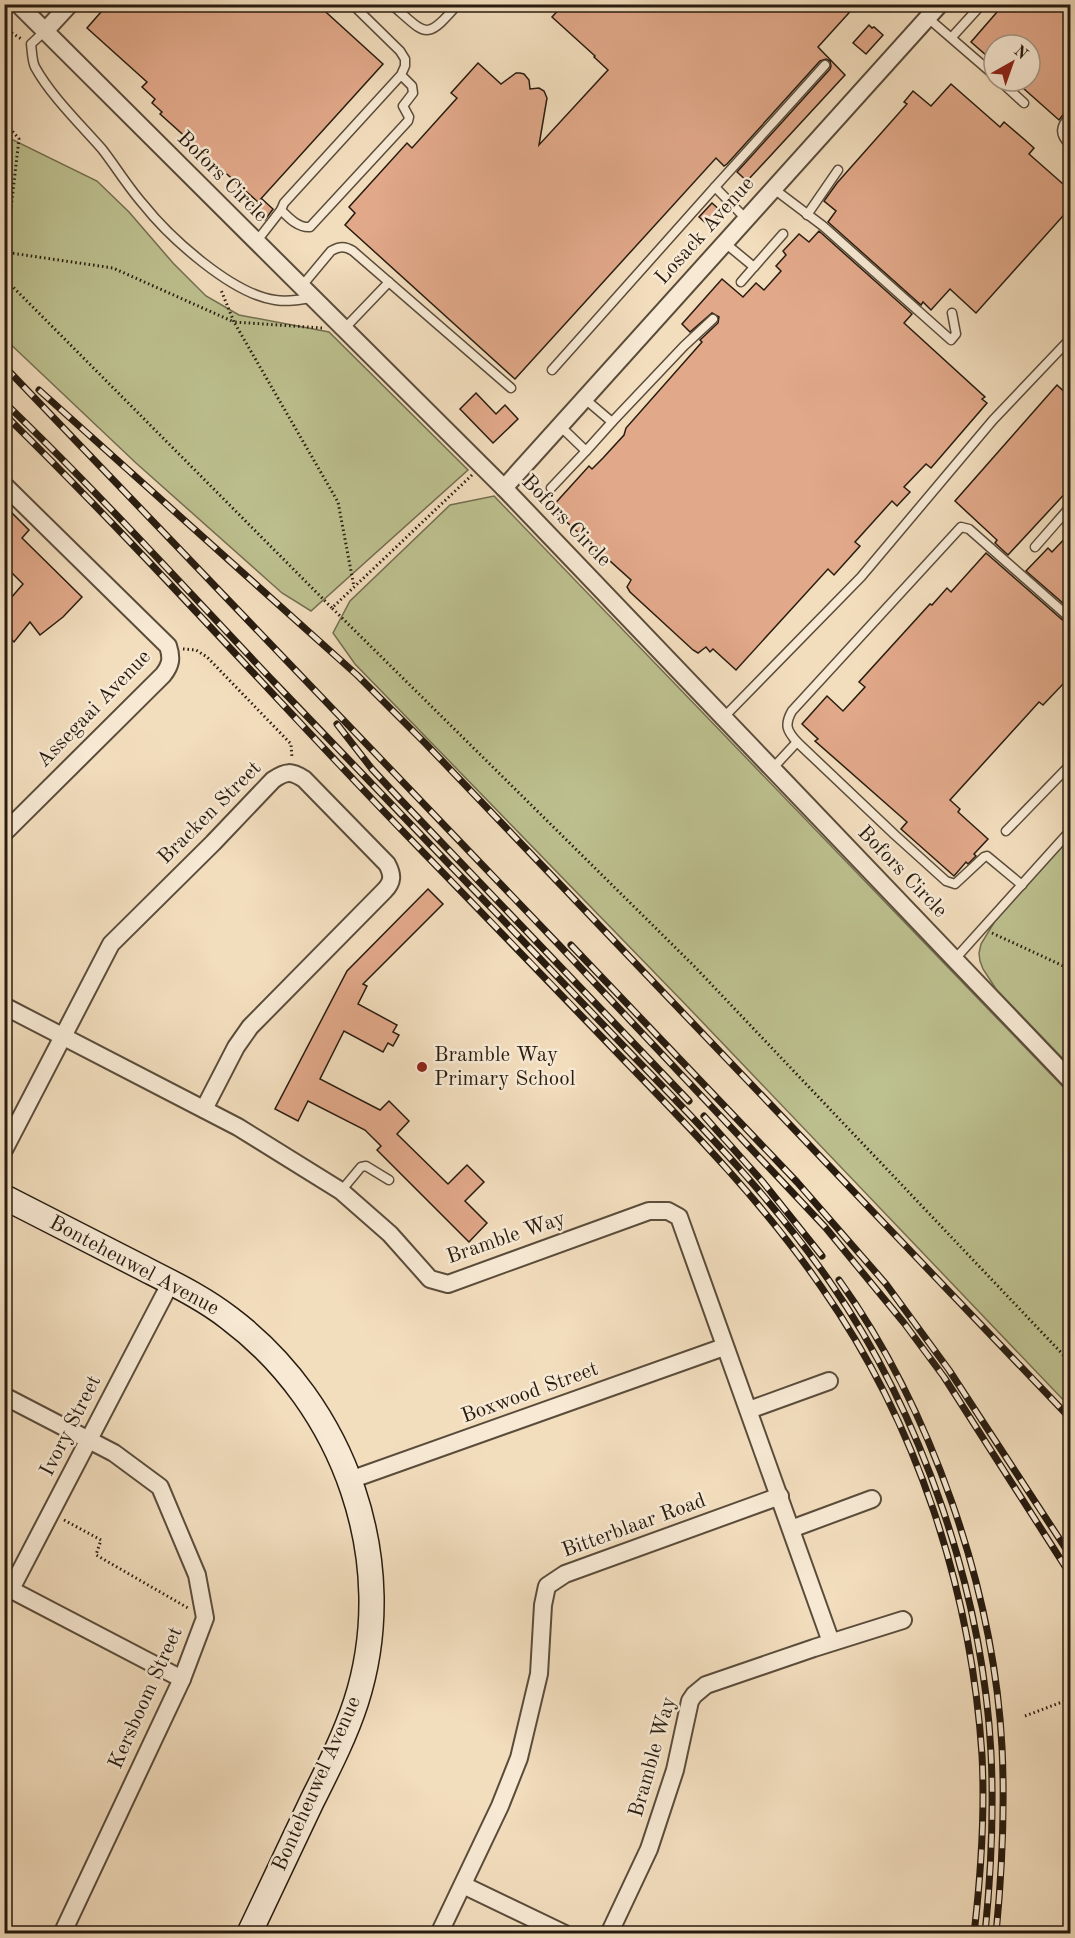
<svg xmlns="http://www.w3.org/2000/svg" width="1075" height="1938" viewBox="0 0 1075 1938" font-family="'Old Standard TT',serif">
	<style>
		.green { fill: #bdc08f; stroke: #726e50; stroke-width: 1.5 }
		.building { fill: #e1a889; stroke: #281c10; stroke-width: 1.5 }
		.lines { fill: none; stroke-linecap: round; stroke-linejoin: round }
		.lane-casing { stroke: #5a4c3b; stroke-width: 11 }
		.street-casing { stroke: #5a4c3b; stroke-width: 20 }
		.secondary-casing { stroke: #281c10; stroke-width: 27 }
		.path { stroke: #281c10; stroke-width: 3; stroke-dasharray: 1.5 3; stroke-linecap: butt }
		.lane { stroke: #f7e9d4; stroke-width: 8 }
		.street { stroke: #f7e9d4; stroke-width: 16 }
		.secondary { stroke: #f7e9d4; stroke-width: 24 }
		.rail-casing { stroke: #281c10; stroke-width: 7 }
		.rail { stroke: #f7e9d4; stroke-width: 4.5; stroke-dasharray: 14; stroke-linecap: butt }
		.poi-dot { fill: #8f2418; stroke: #f7e9d4; stroke-width: 2 }
		.labels { text-anchor: middle; dominant-baseline: central; stroke-width: 5; stroke-linejoin: round; paint-order: stroke }
		.street-label { font-size: 21px; fill: #281c10; stroke: #f7e9d4 }
		.poi-label { font-size: 21px; fill: #281c10; stroke: #f7e9d4; text-anchor: start }
	</style>
	<rect width="100%" height="100%" fill="#f2ddbd"/>
	<filter id="stains"><feTurbulence type="fractalNoise" baseFrequency=".00333" numOctaves="4"/><feColorMatrix values="0 0 0 0 .2 0 0 0 0 .09 0 0 0 0 .02 0 0 0 .5 -.17"/></filter>
	<radialGradient id="worn" r=".72"><stop offset=".6" stop-color="#630" stop-opacity="0"/><stop offset="1" stop-color="#630" stop-opacity=".3"/></radialGradient>
	<g class="green">
		<path d="M4,132L11,139L97,181L129,212L173,263L206,296L239,315L329,332L468,470L311,611L282,593L136,463L5,339Z"/>
		<path d="M494,496L1070,1094V1407L687,1006L355,664L333,633L350,601L450,505Z"/>
		<path d="M1070,836V1066L996,989L983,969L980,961L979,953L981,944L995,921Z"/>
	</g>
	<g class="building">
		<path d="M108,4H317L383,64L258,202L160,114L162,112L152,103L155,99L142,87L147,82L87,28Z"/>
		<path d="M564,4H857L818,47L845,75L747,181L737,172L830,69L831,66L830,61L826,59L820,61L727,164L724,166L716,158L515,379L345,225L355,213L349,207L407,143L412,148L457,98L451,93L478,63L501,84L516,73H520L524,74L529,80L530,89L539,88L544,91L547,98L539,145L608,70L594,57L595,56L552,17Z"/>
		<path d="M1004,4H1071V110L1066,111L1059,120L1023,88L1030,81V45H994V62L971,42Z"/>
		<path d="M869,25L872,28L874,27L883,35L866,54L853,43Z"/>
		<path d="M951,84L1000,127L1004,122L1025,140L1034,148L1029,154L1071,191V207L976,313L950,289L931,310L923,302L921,305L828,222L836,211L824,201L837,183L907,104L904,102L913,91L931,106Z"/>
		<path d="M262,199L273,209L265,220L253,209Z"/>
		<path d="M712,203L723,213L710,227L699,217Z"/>
		<path d="M819,231L912,314L904,323L985,397L982,399L987,403L931,468L926,464L904,487L910,492L897,506L892,501L855,542L860,546L834,575L828,569L736,670L713,649L710,652L706,647L698,653L693,650L630,592L627,587L631,580L551,508L589,466L592,469L603,458L624,435L626,428L702,342L700,340L718,323L719,317L712,313L690,332L682,324L722,279L743,297L756,283L764,290L781,271L776,266L786,255L783,251L799,234L809,242Z"/>
		<path d="M1057,385L1071,398V487L1008,555L995,543L997,540L955,501Z"/>
		<path d="M476,393L496,414L505,405L518,419L493,443L460,409Z"/>
		<path d="M4,505L29,530L22,538L82,597L63,617L40,635L30,622L14,642L4,632V606L23,584L4,565Z"/>
		<path d="M1071,532V610L1026,571L1048,548L1052,552Z"/>
		<path d="M986,553L1066,623L1071,624V691L1063,684L1043,705L1039,702L950,800L960,809L958,812L988,839L974,854L976,856L968,864L966,862L954,876L901,829L907,822L815,741L818,739L802,724L827,696L843,711L865,687L859,682L930,604L932,605L947,588L951,592Z"/>
		<path d="M428,889L443,904L363,984L367,986L358,1004L397,1025L393,1032L399,1035L393,1046L388,1043L383,1052L344,1031L320,1079L380,1110L389,1101L409,1121L397,1134L448,1184L467,1165L484,1182L465,1201L487,1223L469,1242L377,1150L381,1146L365,1130L308,1101L298,1121L275,1109L347,971Z"/>
	</g>
	<g class="lines">
		<defs>
			<g id="lane">
				<path d="M352,4L400,51L405,59V66L401,75L284,203L281,210C289,218 298,228 310,227L408,121L409,117L403,106L413,93L412,86L401,75"/>
				<path d="M391,4C427,35 425,42 458,4"/>
				<path d="M928,18L994,75"/>
				<path d="M45,31L31,44C32,51 32,61 35,67C51,96 80,124 102,149C116,167 128,187 143,204C170,238 232,294 275,300C288,302 299,300 311,298"/>
				<path d="M952,37L982,4"/>
				<path d="M1000,81L1024,103"/>
				<path d="M1070,116C1060,127 1059,134 1070,145"/>
				<path d="M774,189L823,226L951,340L956,334L952,313"/>
				<path d="M807,215L838,170"/>
				<path d="M746,219L715,187L825,65"/>
				<path d="M256,242L281,210"/>
				<path d="M725,243L754,267L783,234"/>
				<path d="M741,282L754,267"/>
				<path d="M301,287L331,251C340,246 345,246 353,251L511,388"/>
				<path d="M344,329L389,282"/>
				<path d="M552,370L715,187"/>
				<path d="M612,422L684,346L713,319"/>
				<path d="M560,426L586,451L612,422L585,399"/>
				<path d="M551,488L586,451"/>
				<path d="M1035,547L1070,507"/>
				<path d="M723,718L861,577L993,420L1070,339"/>
				<path d="M772,769L797,742"/>
				<path d="M1006,831L1070,765"/>
				<path d="M1022,885L987,856L984,857L955,884L946,881L895,835L797,742C787,731 784,725 792,711L961,527L969,529L1070,618"/>
				<path d="M955,959L1070,831"/>
				<path d="M341,1191L361,1167L366,1166L389,1180"/>
			</g>
			<g id="street">
				<path d="M18,4L504,488L1070,1080"/>
				<path d="M45,31L70,4"/>
				<path d="M4,485L168,646C172,658 171,665 163,675L4,833"/>
				<path d="M504,488L940,4"/>
				<path d="M4,1006L238,1127L341,1191L390,1234L430,1279L448,1284L649,1211H668L679,1217L831,1642"/>
				<path d="M4,1150L111,944L213,843L273,780C286,771 291,771 304,779L387,864C393,875 393,882 384,891L250,1027L236,1047L204,1109"/>
				<path d="M4,1396L114,1453L160,1487L197,1575L205,1618L182,1679L62,1934"/>
				<path d="M749,1410L829,1381"/>
				<path d="M350,1480L724,1347"/>
				<path d="M791,1529L872,1499"/>
				<path d="M4,1586L182,1679"/>
				<path d="M11,1589L171,1282"/>
				<path d="M463,1885L565,1934"/>
				<path d="M439,1934L500,1806L519,1758L539,1674L543,1605L547,1586L565,1574L780,1496"/>
				<path d="M609,1934L649,1849L675,1770L690,1701L694,1695L706,1685L814,1648L903,1620"/>
			</g>
			<path id="secondary" d="M4,1197C49,1220 94,1243 139,1266C170,1282 202,1297 229,1318C345,1405 401,1562 356,1702C345,1736 328,1769 312,1801C291,1845 270,1889 249,1934"/>
		</defs>
		<use href="#lane" class="lane-casing"/>
		<use href="#street" class="street-casing"/>
		<use href="#secondary" class="secondary-casing"/>
		<g class="path">
			<path d="M4,28L23,40"/>
			<path d="M4,121L19,139L6,251"/>
			<path d="M4,252L113,268L234,322L221,290"/>
			<path d="M4,278L332,608"/>
			<path d="M322,328L234,322L338,502L354,587"/>
			<path d="M472,475L332,608L694,966L1070,1362"/>
			<path d="M183,649L196,650L207,657L291,744L292,758"/>
			<path d="M992,933L1070,969"/>
			<path d="M64,1520L101,1540L96,1555L188,1608"/>
			<path d="M1025,1716L1070,1699"/>
		</g>
		<use href="#lane" class="lane"/>
		<use href="#street" class="street"/>
		<use href="#secondary" class="secondary"/>
		<defs>
			<g id="rail">
				<path d="M4,366L560,946L825,1227L904,1323L944,1377L1070,1574"/>
				<path d="M39,390L357,675L426,744L1070,1418"/>
				<path d="M4,402C98,492 185,588 275,683C331,742 389,801 446,861C510,927 573,993 637,1060C705,1130 774,1201 830,1282C922,1414 983,1593 991,1753C994,1814 991,1873 985,1934"/>
				<path d="M4,414C148,555 281,706 421,850C489,920 557,990 624,1060C694,1132 765,1205 822,1288C917,1424 971,1589 982,1755C985,1814 981,1874 974,1934"/>
				<path d="M337,724L372,769L399,798L689,1101"/>
				<path d="M571,945L797,1182L886,1284L949,1370L1070,1555"/>
				<path d="M704,1116L762,1181L822,1256"/>
				<path d="M839,1280C931,1408 994,1590 1002,1747C1005,1810 1002,1872 996,1934"/>
			</g>
		</defs>
		<use href="#rail" class="rail-casing"/>
		<use href="#rail" class="rail"/>
	</g>
	<circle class="poi-dot" cx="422" cy="1067" r="6"/>
	<g class="labels">
		<g class="street-label">
			<text transform="translate(222 177) rotate(45)">Bofors Circle</text>
			<text transform="translate(705 231) rotate(-48)">Losack Avenue</text>
			<text transform="translate(566 521) rotate(46)">Bofors Circle</text>
			<text transform="translate(94 709) rotate(-46)">Assegaai Avenue</text>
			<text transform="translate(210 813) rotate(-45)">Bracken Street</text>
			<text transform="translate(902 872) rotate(46)">Bofors Circle</text>
			<text transform="translate(506 1238) rotate(-19)">Bramble Way</text>
			<text transform="translate(134 1266) rotate(28)">Bonteheuwel Avenue</text>
			<text transform="translate(530 1393) rotate(-20)">Boxwood Street</text>
			<text transform="translate(71 1426) rotate(-63)">Ivory Street</text>
			<text transform="translate(634 1526) rotate(-20)">Bitterblaar Road</text>
			<text transform="translate(146 1698) rotate(-66)">Kersboom Street</text>
			<text transform="translate(653 1757) rotate(-74)">Bramble Way</text>
			<text transform="translate(317 1784) rotate(-66)">Bonteheuwel Avenue</text>
		</g>
		<g class="poi-label">
			<text x="434" y="1055">Bramble Way<tspan x="434" dy="24">Primary School</tspan></text>
		</g>
	</g>
	<rect width="1075" height="1938" fill="none" stroke="#f2ddbd" stroke-width="24"/>
	<rect x="6" y="6" width="1063" height="1926" fill="none" stroke="#281c10" stroke-width="3"/>
	<rect x="12" y="12" width="1051" height="1914" fill="none" stroke="#281c10" stroke-width="1.5"/>
	<g transform="translate(1012 63) rotate(40)"><circle r="28" fill="#f7e9d4" stroke="#a49786" stroke-width="1.5"/>
	<path d="M0-4.5L10 22L0 15L-10 22Z" fill="#8f2418"/>
	<text y="-9" font-size="16" font-weight="bold" text-anchor="middle" fill="#281c10">N</text>
	</g>
	<rect width="100%" height="100%" filter="url(#stains)"/>
	<rect width="100%" height="100%" fill="url(#worn)"/>
</svg>
